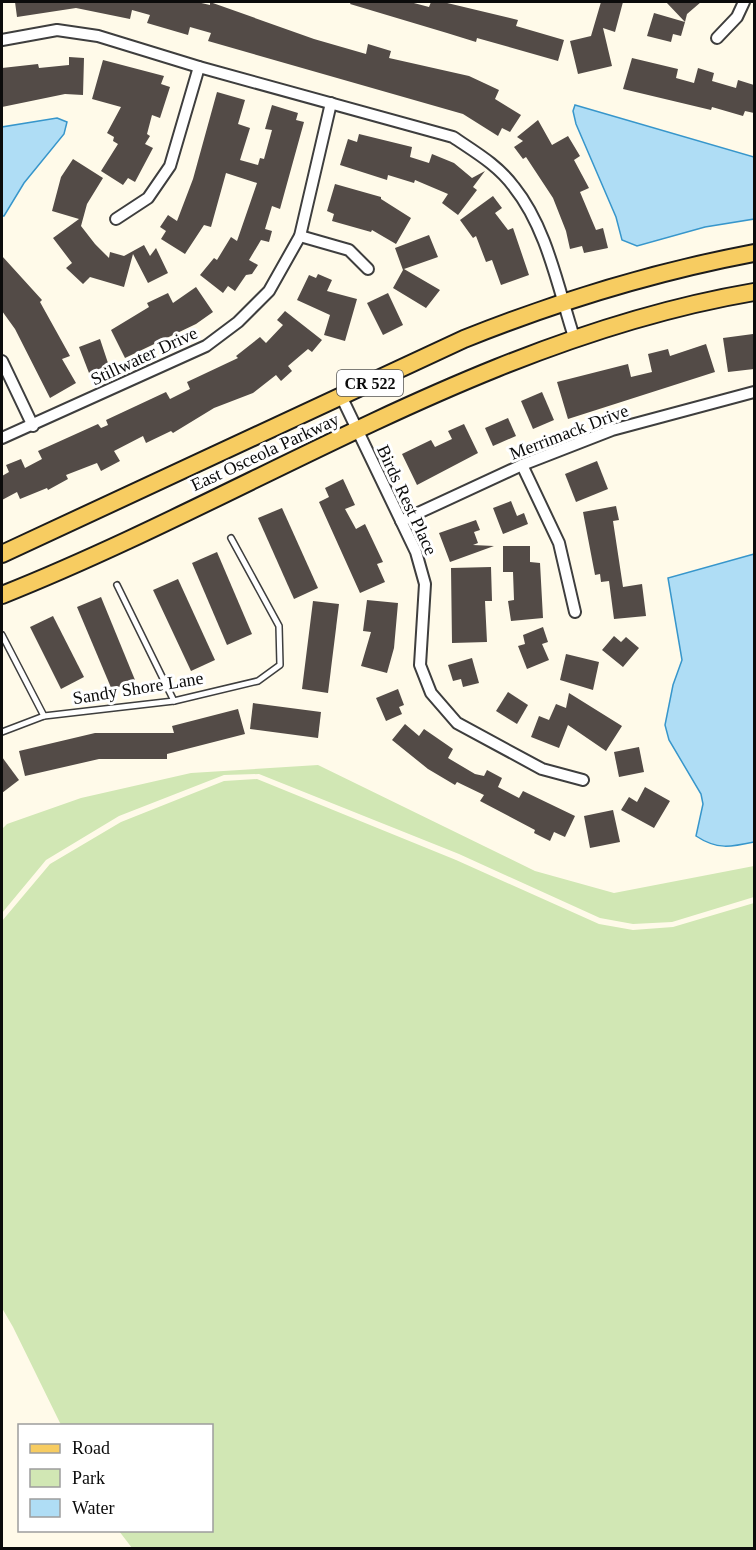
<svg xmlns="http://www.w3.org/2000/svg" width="756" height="1550" viewBox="0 0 756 1550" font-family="'Times New Roman',serif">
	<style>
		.green { fill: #d1e7b4 }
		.water { fill: #afddf5; stroke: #3796cb; stroke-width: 1.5 }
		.building { fill: #534b47 }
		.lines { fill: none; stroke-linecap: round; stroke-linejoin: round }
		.lane-casing { stroke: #3e3e3e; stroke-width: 8 }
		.street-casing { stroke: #3e3e3e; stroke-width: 14 }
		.primary-casing { stroke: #1c1c1c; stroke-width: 20 }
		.lane { stroke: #fff; stroke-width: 5 }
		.street { stroke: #fff; stroke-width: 10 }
		.primary { stroke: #f7cc61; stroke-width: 16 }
		.labels { text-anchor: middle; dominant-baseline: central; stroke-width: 6; stroke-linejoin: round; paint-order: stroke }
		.shield { fill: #fff; stroke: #545454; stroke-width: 1.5 }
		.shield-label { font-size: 16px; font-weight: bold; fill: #0b0b0b }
		.street-label { font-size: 18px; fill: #0b0b0b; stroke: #fff }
	</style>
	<rect width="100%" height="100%" fill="#fffae9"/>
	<g class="green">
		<path d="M318,765L535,871L614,893L754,866V897L672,922L633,924L600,918L459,854L259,774L224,775L119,816L46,860L2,913V829L7,824L81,798L191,773Z"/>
		<path d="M257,779L456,860L599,924L633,930L673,927L754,903V1548H132L119,1531L212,1530V1426L61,1425L13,1327L2,1308V921L50,864L121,822L224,781Z"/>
	</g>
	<g class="water">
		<path d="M575,105L754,157V219L705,227L637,246L622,240L616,217L576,124L573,111Z"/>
		<path d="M57,118L67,122L64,134L24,183L4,216H2V127Z"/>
		<path d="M754,554V842C731,847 717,850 696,836L703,804L701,794L669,740L665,725L673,685L682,660L668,578Z"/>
	</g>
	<g class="building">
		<path d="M15,2H197L210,5V2L314,39L366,54L368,44L391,51L389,58L469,76L499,90L495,99L521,115L510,132L502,128L498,136L463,114L208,41L211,33L190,27L188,35L147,23L150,15L132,10L130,19L76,8L17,17Z"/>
		<path d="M351,2H410L429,7L431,2H443L518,20L516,26L564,40L558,61L477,38L476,42L447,33L350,4Z"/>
		<path d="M601,2H623L615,32L603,28L612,66L578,74L570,41L591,36Z"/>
		<path d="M666,2H701L687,14L685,22Z"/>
		<path d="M654,13L685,22L681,36L673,34L671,42L647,36Z"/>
		<path d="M69,57L84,58L83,95L65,94L2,107V68L38,64L39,68L69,65Z"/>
		<path d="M632,58L678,69L676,78L694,83L698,68L714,73L712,81L736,88L738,80L754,85V113L745,111L743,116L712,107L711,110L623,89Z"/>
		<path d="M103,60L164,76L161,84L170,87L160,118L152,115L147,134L150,136L145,144L153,148L135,182L128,178L123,185L101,171L118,144L113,141L114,137L107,133L121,107L92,99Z"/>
		<path d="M217,92L245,100L238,124L250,128L240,160L258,165L260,158L264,159L272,130L265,129L272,105L298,113L296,120L304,122L280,209L272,206L265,229L272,231L269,242L261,240L249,260L258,265L252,274L246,275L235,291L228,286L223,293L200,275L214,258L217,260L231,237L237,241L257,183L226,173L211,227L204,225L185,254L161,239L166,231L160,227L168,215L177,221L193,179Z"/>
		<path d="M538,120L552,145L568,136L580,156L574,160L589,188L580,192L596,230L603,228L608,248L584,253L582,246L570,249L566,231L553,198L526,157L523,159L514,147L523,141L517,137Z"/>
		<path d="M359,134L412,147L410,157L429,163L432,154L454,163L472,178L485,171L473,187L477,190L458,215L442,203L448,194L415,180L414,183L388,175L387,180L340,165L348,139L357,142Z"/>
		<path d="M73,159L103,178L87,204L81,226L95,244L109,258L110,252L124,256L144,245L150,256L156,248L168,273L148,283L133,254L124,287L90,277L83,284L66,268L72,263L53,238L79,219L52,211L61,177Z"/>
		<path d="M335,184L381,197V199L411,218L396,244L372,230L371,232L332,221L334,214L327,211Z"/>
		<path d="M493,196L502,208L495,213L508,230L513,228L529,275L501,285L492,260L486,262L476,236L473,238L460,220Z"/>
		<path d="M429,235L438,257L404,269L440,290L426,308L393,288L403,270L395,248Z"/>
		<path d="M2,256L42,300L40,302L70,356L62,359L76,383L50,398L15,329L2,311Z"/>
		<path d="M318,274L332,280L327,291L357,299L345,341L324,335L330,315L297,300L309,275L316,278Z"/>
		<path d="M196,287L213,312L196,324L125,358L111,330L149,307L147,303L168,293L173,303Z"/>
		<path d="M388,293L403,325L383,335L367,303Z"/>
		<path d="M285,311L322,340L312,352L308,349L288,366L292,371L281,381L276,375L253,393L214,408L173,433L171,431L146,443L143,436L114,451L120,461L101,471L97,463L66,475L68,479L48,490L47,488L20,499L17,492L2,500V476L9,472L6,465L21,459L25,468L42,459L38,451L47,447L98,424L101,428L108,425L106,420L166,392L170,399L190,389L187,382L238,358L236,356L260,337L266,343L283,325L277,320Z"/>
		<path d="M753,334L754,369L728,372L723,338Z"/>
		<path d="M100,339L109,366L89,373L79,347Z"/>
		<path d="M706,344L715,372L568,419L557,382L628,364L631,377L652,372L648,354L668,349L670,356Z"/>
		<path d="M542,392L554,420L533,429L521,401Z"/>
		<path d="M508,418L516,436L493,446L485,428Z"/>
		<path d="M464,424L478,453L417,485L402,454L431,440L435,447L452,439L448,431Z"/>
		<path d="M597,461L608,489L576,502L565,474Z"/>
		<path d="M343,479L355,505L345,509L356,529L365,524L383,562L377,564L385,582L360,593L319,502L329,497L325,488Z"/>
		<path d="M511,501L517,516L524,513L528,524L503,534L493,508Z"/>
		<path d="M616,506L619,520L613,521L623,587L642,584L646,616L614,619L609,581L601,582L600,574L595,575L583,512Z"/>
		<path d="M282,508L318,588L294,599L258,518Z"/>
		<path d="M476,520L480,530L474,532L478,543L473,545L494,546L450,562L439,533Z"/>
		<path d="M503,546H530V562L540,563L543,618L511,621L508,601L514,600L513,572H503Z"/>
		<path d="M217,552L252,634L227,645L192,563Z"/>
		<path d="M491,567L492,601H485L487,642L452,643L451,568Z"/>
		<path d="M178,579L215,660L191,671L153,590Z"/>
		<path d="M101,597L135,680L112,690L77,607Z"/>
		<path d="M367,600L398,603L394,648L387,673L361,666L371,632L363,631Z"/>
		<path d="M313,601L339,604L328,693L302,689Z"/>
		<path d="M53,616L84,677L61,689L30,627Z"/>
		<path d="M543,627L548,642L542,644L549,660L527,669L518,646L525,644L523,635Z"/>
		<path d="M614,636L621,642L626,637L639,648L623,667L602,650Z"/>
		<path d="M566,654L599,662L593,690L560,680Z"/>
		<path d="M472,658L479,683L463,687L461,679L453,681L448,665Z"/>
		<path d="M398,689L404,705L399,707L402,714L386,721L376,698Z"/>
		<path d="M508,692L528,705L517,724L496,711Z"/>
		<path d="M569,693L622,726L606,751L568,725L559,748L531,737L539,716L549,720L556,704L566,708Z"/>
		<path d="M253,703L321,712L318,738L250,729Z"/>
		<path d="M238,709L245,734L167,754V759H99L25,776L19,751L95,733H174L172,726Z"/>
		<path d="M405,724L419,736L424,729L453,749L448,758L475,774L484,776L487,770L502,778L498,787L519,798L523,791L575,816L565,837L554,832L550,841L534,833L535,830L480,801L484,795L457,782L455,785L428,769L392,740Z"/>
		<path d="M639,747L644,772L619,777L614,752Z"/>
		<path d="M2,757L19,780L2,793Z"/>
		<path d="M645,787L670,801L654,828L621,810L629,797L637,802Z"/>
		<path d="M613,810L620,842L590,848L584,816Z"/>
	</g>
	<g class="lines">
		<defs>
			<g id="lane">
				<path d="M117,585L174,701"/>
				<path d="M2,635L44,716"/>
				<path d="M2,732L44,716L174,701L258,681L280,665L279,626L231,538"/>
			</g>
			<g id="street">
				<path d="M717,38L737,17L744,2"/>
				<path d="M2,40L57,30L98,36L199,67L453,137C475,152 498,165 514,187C547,228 558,288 574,337"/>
				<path d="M116,219L148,198L170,166L199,67"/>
				<path d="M300,236L349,250L368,269"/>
				<path d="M2,361L33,426"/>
				<path d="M341,396L416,552L425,584L420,665L431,693L457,723L542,769L583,780"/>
				<path d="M2,438L206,346L238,322L269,291L300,236L331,103"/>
				<path d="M522,465L559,543L575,612"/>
				<path d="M401,521L522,465L612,430L754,392"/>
			</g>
			<g id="primary">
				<path d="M2,554L464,339C559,301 654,272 754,253"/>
				<path d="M2,595C253,495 484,338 754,292"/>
			</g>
		</defs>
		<use href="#lane" class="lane-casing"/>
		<use href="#street" class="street-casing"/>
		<use href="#primary" class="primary-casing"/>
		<use href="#lane" class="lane"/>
		<use href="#street" class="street"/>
		<use href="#primary" class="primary"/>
	</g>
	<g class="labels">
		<rect class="shield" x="337" y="370" width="66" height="26" rx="4.5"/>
		<g class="shield-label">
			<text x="370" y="383">CR 522</text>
		</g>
		<g class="street-label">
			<text transform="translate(144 356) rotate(-25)">Stillwater Drive</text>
			<text transform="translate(569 432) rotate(-21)">Merrimack Drive</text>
			<text transform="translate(265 452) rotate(-25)">East Osceola Parkway</text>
			<text transform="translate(407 500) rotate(65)">Birds Rest Place</text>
			<text transform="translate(138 688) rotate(-9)">Sandy Shore Lane</text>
		</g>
	</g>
	<rect width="756" height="1550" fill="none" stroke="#0b0b0b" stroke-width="6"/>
	<rect x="18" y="1424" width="195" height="108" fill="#ffffff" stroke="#9d9d9d" stroke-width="1.5"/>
	<rect x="30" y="1444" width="30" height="9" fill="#f7cc61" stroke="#9d9d9d" stroke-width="1.5"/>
	<text x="72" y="1454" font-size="18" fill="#0b0b0b">Road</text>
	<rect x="30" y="1469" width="30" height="18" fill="#d1e7b4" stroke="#9d9d9d" stroke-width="1.5"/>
	<text x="72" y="1484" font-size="18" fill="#0b0b0b">Park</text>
	<rect x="30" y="1499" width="30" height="18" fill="#afddf5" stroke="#9d9d9d" stroke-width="1.5"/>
	<text x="72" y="1514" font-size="18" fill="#0b0b0b">Water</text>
</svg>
